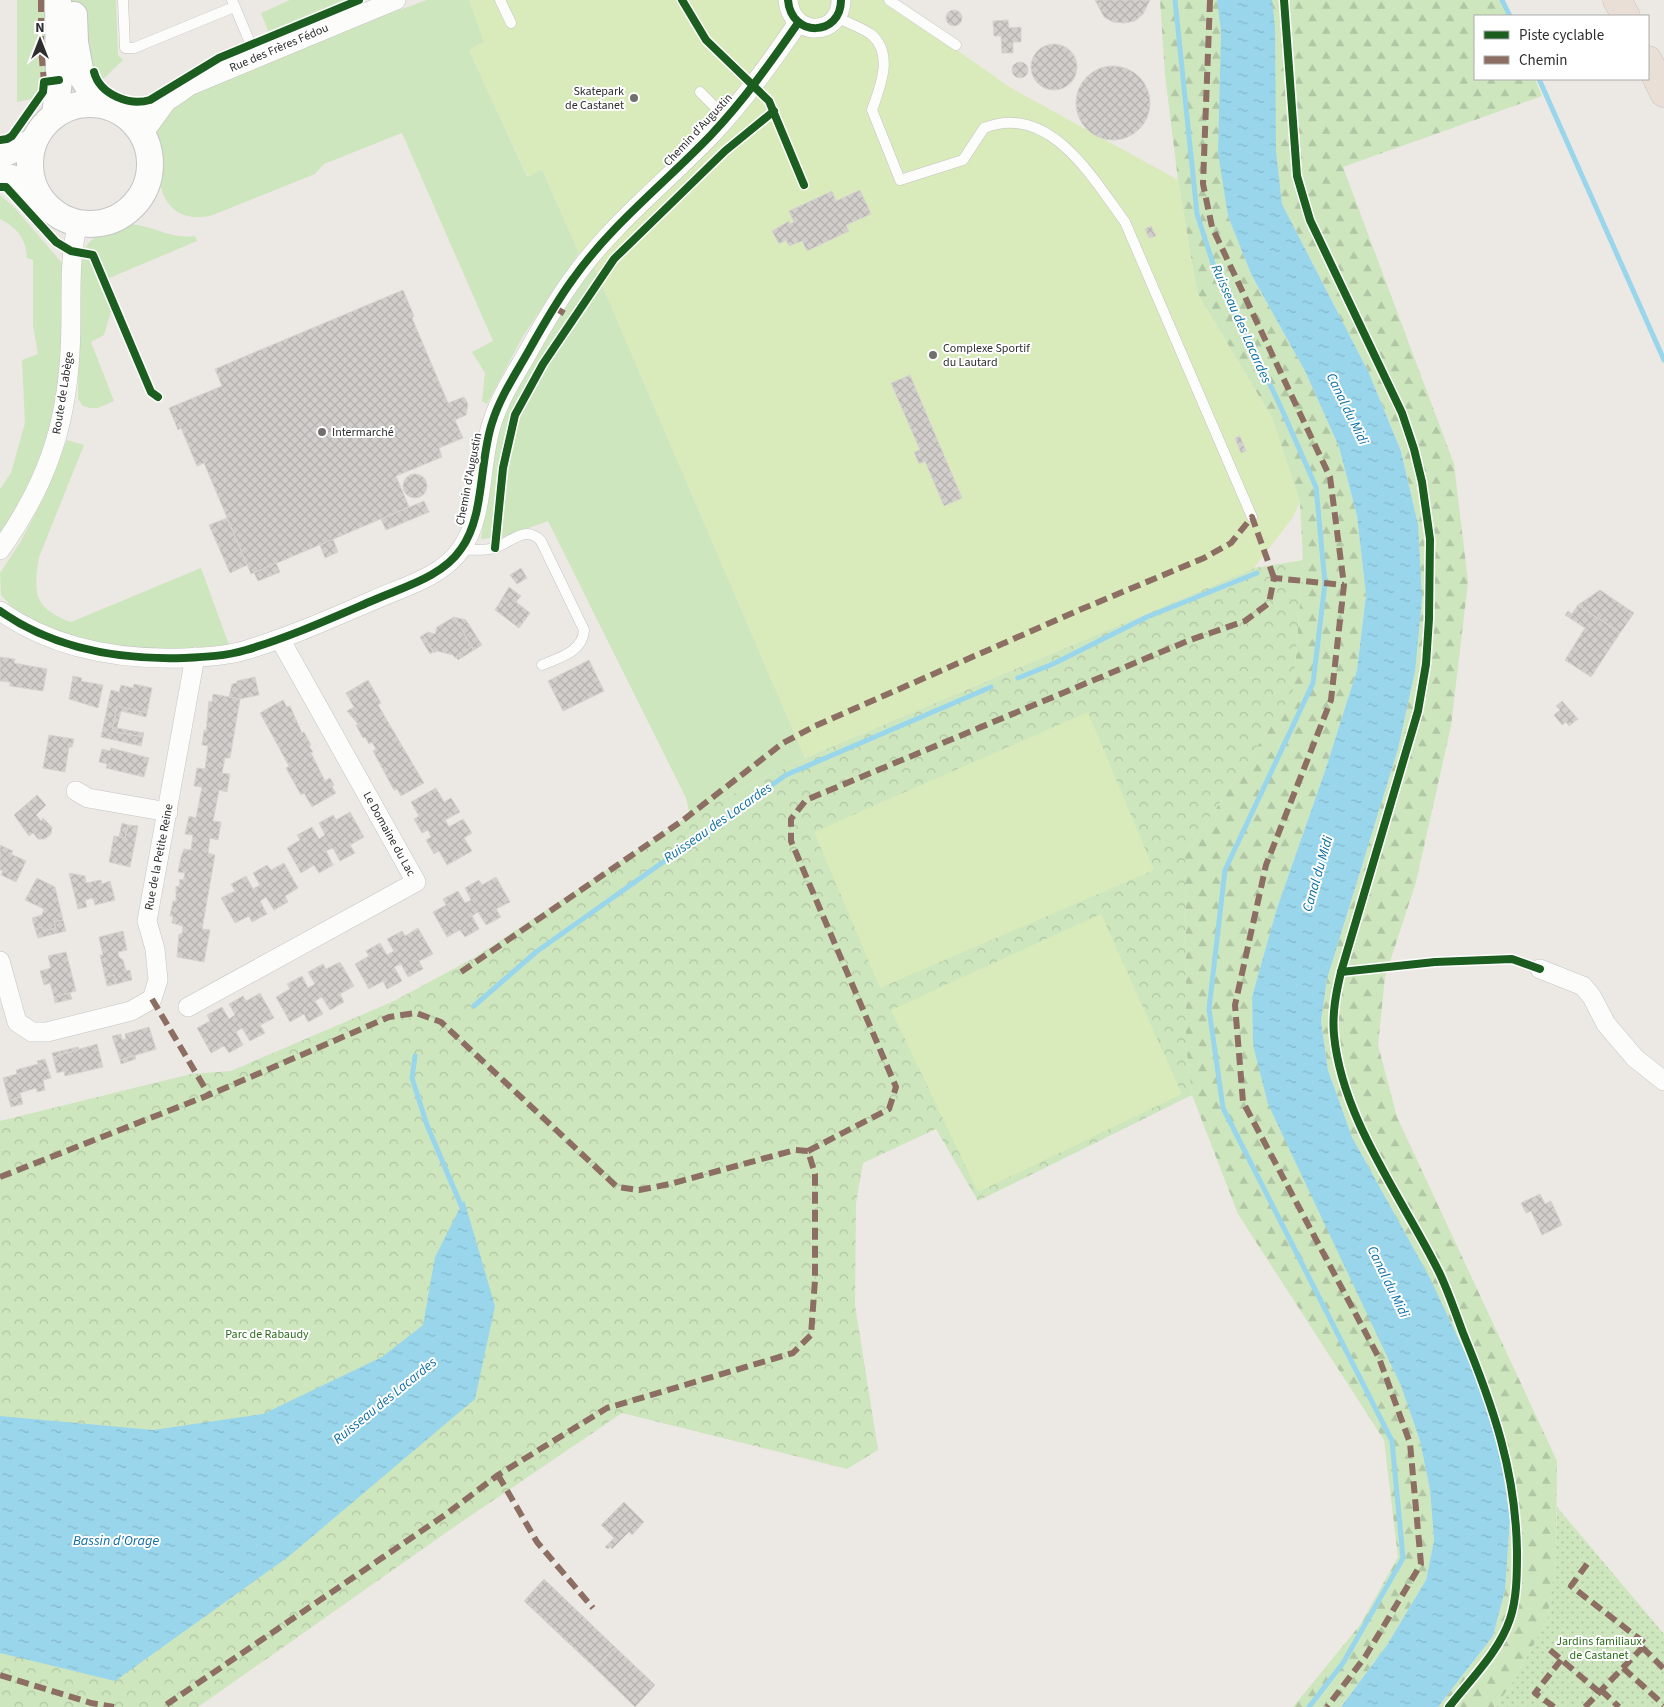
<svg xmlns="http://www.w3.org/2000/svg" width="1664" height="1707" viewBox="0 0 1664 1707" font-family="'Source Sans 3',sans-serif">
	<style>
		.grass { fill: #cee6be }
		.forest { fill: url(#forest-firs) }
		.park { fill: url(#park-crowns) }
		.garden { fill: url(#garden-dots) }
		.pitch { fill: #d9eabb }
		.water { fill: url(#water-ripples) }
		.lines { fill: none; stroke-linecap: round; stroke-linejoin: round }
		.stream { stroke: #99d6ec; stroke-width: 5 }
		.building { fill: url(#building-cross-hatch); stroke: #d7d4d0 }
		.lane-casing { stroke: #c5c4c5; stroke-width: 11 }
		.street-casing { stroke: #c5c4c5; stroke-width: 20 }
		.secondary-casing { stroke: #c5c4c5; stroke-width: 28 }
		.highway-casing { stroke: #c6c5c4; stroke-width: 29 }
		.lane { stroke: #fcfcfb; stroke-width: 10 }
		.street { stroke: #fcfcfb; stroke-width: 19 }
		.secondary { stroke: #fcfcfb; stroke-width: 26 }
		.highway { stroke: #eadfd6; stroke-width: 28 }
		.quiet { stroke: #8d6e63; stroke-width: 6; stroke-dasharray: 12 6; stroke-linecap: butt }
		.cycleway-casing { stroke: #fff; stroke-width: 11 }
		.cycleway { stroke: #1b5e20; stroke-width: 8 }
		.poi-dot { fill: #706f6e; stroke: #fff; stroke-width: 2 }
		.labels { text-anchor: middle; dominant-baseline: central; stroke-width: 4; stroke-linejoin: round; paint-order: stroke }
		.street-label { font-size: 12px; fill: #2e2e2e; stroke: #fff }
		.poi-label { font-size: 12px; fill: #2e2e2e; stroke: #fff; text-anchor: start }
		.park-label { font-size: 12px; fill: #2c6e1b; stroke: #fff }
		.water-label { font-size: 14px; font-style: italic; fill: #0d6fa3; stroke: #fff }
	</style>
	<defs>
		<pattern id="forest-firs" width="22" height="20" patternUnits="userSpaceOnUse" patternTransform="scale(1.25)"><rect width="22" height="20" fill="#cee6be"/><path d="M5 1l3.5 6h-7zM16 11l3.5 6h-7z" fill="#b1c6a4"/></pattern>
		<pattern id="park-crowns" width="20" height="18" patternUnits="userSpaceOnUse" patternTransform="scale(1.25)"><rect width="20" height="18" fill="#cee6be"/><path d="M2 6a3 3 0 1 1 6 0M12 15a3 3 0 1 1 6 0" fill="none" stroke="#b1c6a4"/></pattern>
		<pattern id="garden-dots" width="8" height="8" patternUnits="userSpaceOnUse" patternTransform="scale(1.25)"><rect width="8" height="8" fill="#cee6be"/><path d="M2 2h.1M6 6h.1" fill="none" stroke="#b1c6a4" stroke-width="1.8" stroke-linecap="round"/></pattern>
		<pattern id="water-ripples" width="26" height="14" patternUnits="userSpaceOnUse" patternTransform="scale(1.25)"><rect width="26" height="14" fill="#99d6ec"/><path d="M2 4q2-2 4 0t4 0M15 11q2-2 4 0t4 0" fill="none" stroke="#84b8cb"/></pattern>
		<pattern id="building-cross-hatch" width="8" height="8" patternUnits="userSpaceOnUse" patternTransform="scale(1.25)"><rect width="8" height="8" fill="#d1cecb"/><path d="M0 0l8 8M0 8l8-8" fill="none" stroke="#b4b1af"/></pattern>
	</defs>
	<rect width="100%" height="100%" fill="#ece8e4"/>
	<g class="grass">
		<path d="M17,0H116L118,55L123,60L96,86L17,102Z"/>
		<path d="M290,0H361L269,33L261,13Z"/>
		<path d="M427,0H469L485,42L469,50L527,176L542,169L579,253L523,336L487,404L482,401L485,373L472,352L493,341L402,133L324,164L315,174L213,215C194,220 175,217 165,198C157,183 153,134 161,120C175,97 215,83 239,73C301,45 363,23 427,0Z"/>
		<path d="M0,195L14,207L62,263V367L58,404L35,480L0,536V489L11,473L25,423L22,360L38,354L33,325V260L27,258C26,238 17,228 0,219Z"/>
		<path d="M125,224C150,223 170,240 195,236L197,241L107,279L114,301L104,335L91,342L114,401L98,408H90L83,406L78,399L79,263C87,236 100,234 125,224Z"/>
		<path d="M594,266L805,758L690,815L686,798L548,521L504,537L481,539L495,440L506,409L532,358L564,306Z"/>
		<path d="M67,440L84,445L39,557C33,594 34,608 71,622L201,568L229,645L177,649L128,648L58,635L13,608L1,595L0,573L21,541L44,497Z"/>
	</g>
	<path class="forest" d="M1160,0H1503L1509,16H1475V79H1535L1542,96L1343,167L1454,464L1468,582L1451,726L1416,882L1385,977L1378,1045L1397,1117L1557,1461L1556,1561L1547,1621L1510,1687L1494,1707H1438L1493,1636L1505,1590L1510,1520L1430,1278L1352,1137L1328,1070L1321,1021L1327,979L1398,749L1415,672L1418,524L1401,450L1369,373L1282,204L1278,173L1228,216L1251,274L1305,371L1339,447L1357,516L1366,595L1357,670L1325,771L1277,908L1252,997L1253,1045L1351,1278L1401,1386L1420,1441L1430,1490L1434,1540L1426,1580L1387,1645L1341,1707H1293L1360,1625L1398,1557L1384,1440L1238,1214L1192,1095L1186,1046L1185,855L1293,693L1303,560L1300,502L1272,418L1197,293L1178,180L1165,75Z"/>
	<path class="park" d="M1303,560L1293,693L1185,855L1186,1046L1192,1095L978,1201L936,1129L863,1163L856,1203L855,1305L878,1450L847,1469L622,1413L457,1525L198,1707H0V1121L191,1074L231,1071L394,1001L472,959L690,815L805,758L1254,568Z"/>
	<path class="garden" d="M1557,1507L1664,1634V1707H1494L1510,1687L1547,1621L1556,1561Z"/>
	<g class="pitch">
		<path d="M469,0H885L1011,88L1178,180L1197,293L1272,418L1300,502L1293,517L1254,568L805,758L594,266L579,253L542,169L528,177L469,50L484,42Z"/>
		<path d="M1088,712L1154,870L880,988L814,832Z"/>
		<path d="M1101,914L1182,1094L978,1192L891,1010Z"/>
	</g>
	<g class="water">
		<path d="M1217,0H1272L1275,27L1276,151L1282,204L1369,373L1401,451L1418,524L1422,599L1415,672L1398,749L1327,979L1321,1021L1328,1070L1352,1137L1430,1278L1479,1383L1501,1458L1510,1520L1505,1590L1493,1636L1438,1707H1341L1387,1645L1426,1580L1434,1540L1430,1490L1420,1441L1401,1386L1268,1104L1253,1045L1252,997L1277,908L1325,771L1357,670L1366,595L1357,516L1339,447L1305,371L1251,274L1228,216L1218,153L1221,31Z"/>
		<path d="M464,1200L495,1306L475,1399L288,1557L115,1681L0,1653V1416L153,1430L263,1414L382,1357L423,1325L435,1257Z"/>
	</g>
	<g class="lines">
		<g class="stream">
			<path d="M1175,0L1197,214L1217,276L1279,403L1316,487L1325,583L1313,683L1225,870L1209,1009L1223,1108L1392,1441L1403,1558L1343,1663L1309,1707"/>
			<path d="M1502,0L1510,16"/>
			<path d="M1539,79L1664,360"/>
			<path d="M1018,678L1053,664L1147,617L1257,573"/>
			<path d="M474,1006L536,952L786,775L991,687"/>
			<path d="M415,1056L412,1078L427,1125L463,1210"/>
		</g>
	</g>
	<g class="building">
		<path d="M1095,0H1150L1143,14L1135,21L1124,23L1113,22L1104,17Z"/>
		<circle cx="954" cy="18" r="8"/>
		<path d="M1008,20L1009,28L1021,27V42H1013V53H1002L1001,36H994L993,21Z"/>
		<circle cx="1054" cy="67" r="23"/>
		<circle cx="1020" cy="70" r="8"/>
		<circle cx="1113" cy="103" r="37"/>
		<path d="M860,190L871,214L846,225L849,231L807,251L802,241L789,246L786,240L779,244L772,231L789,221L790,224L794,222L789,211L832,191L836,201Z"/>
		<path d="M1151,226L1156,236L1149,238L1145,229Z"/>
		<path d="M403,290L414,316L412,318L448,403L464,397L468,404L466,415L455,420L463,438L439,448L442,457L396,476L409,507L251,574L204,463L197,466L181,428L178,430L169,408L222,386L215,369Z"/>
		<path d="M910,375L962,498L944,506L925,461L919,464L914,452L920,450L891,383Z"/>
		<path d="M1240,436L1246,451L1241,453L1235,438Z"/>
		<circle cx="415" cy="486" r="12"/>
		<path d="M424,501L429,512L386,530L381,519Z"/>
		<path d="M227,518L247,565L230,573L209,525Z"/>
		<path d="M333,539L338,552L325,558L320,545Z"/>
		<path d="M276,563L280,572L258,581L254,573Z"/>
		<path d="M521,568L527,578L517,584L510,575Z"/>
		<path d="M509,587L521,596L516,602L530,613L519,628L495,610Z"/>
		<path d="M1600,590L1634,613L1620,633L1578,605Z"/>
		<path d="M1578,605L1620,633L1591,677L1565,660L1585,628L1565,615L1568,611L1572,614Z"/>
		<path d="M454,617L466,620L482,645L474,650Z"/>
		<path d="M454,617L472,647L455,658L453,655L437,651L434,653L423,635L428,632L435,634L437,627Z"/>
		<path d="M423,635L433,652L430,654L420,637Z"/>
		<path d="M472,647L474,650L458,660L456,657Z"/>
		<path d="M0,657L15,659L14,663L47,669L43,691L10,686V682L0,681Z"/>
		<path d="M589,660L604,691L563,711L548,681Z"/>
		<path d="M73,676L82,678L81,681L103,685L98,708L69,699Z"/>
		<path d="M255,677L259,695L240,699L229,697L232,684L237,683V681Z"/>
		<path d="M368,680L381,703L378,705L424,783L401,796L397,789L394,790L373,751L376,749L372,742L369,744L365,737L363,738L356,725L358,724L347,711L354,707L346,693Z"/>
		<path d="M134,684L152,688L147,713L117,706L112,731L143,737L141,746L101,737L111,690L119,692L121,685L133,688Z"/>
		<path d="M213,694L240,699L230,758H225L222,773L230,774L227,792L219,790L213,821L221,822L218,840L210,838L208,853L215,855L202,929L210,930L204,962L177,957L179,934H182L183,926L172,923L173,916H170L173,901H176V886L179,887L180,879L183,880L185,873L178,872L181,857L184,849L191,850L193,835L185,834L189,816L196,818L202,787L194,786L197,768L205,769L208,746L202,745L204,730L206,731L209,701L212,702Z"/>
		<path d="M283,700L287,707L290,706L302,733L304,732L311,745L309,746L313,752L311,753L325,781L330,778L334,785L332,787L336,793L312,807L304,793L301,795L286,768L289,766L260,713Z"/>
		<path d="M1562,701L1578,719L1569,726L1566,722L1562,725L1554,715L1560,710L1556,706Z"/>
		<path d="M117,706L147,713L146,717L121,711L117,728L144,733L143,737L112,731Z"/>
		<path d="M49,735L74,739L72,747H69L65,772L43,768Z"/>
		<path d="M111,748L149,758L144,777L106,768L107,764L99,762L102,749L110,751Z"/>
		<path d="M436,788L444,802L451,798L460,812L445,820L449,827L463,819L472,833L464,838L472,851L447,865L439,851L434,854L426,840L431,837L428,830L422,833L414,819L419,816L411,802Z"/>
		<path d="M37,795L46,805L36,815L41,821L43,818L52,827L51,834L45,839H38L33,833L29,836L14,815Z"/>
		<path d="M350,812L364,837L350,845L355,853L340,861L333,848L326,851L333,865L319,873L314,865L301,873L287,848L300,840L297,835L312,827L319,839L325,835L319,823L333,815L336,820Z"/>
		<path d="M122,823L128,825L125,838L119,837Z"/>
		<path d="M128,825L138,826L130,867L109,862L114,836L125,838Z"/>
		<path d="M0,845L13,851L11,854L26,861L16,882L1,875L3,871L0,870Z"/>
		<path d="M284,863L298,888L285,896L288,902L274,910L266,897L260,901L267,914L252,922L249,916L235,923L221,898L235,891L231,884L246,876L253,889L260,885L253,873L267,865L271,870Z"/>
		<path d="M69,873L85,876L86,883L101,880L102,884L110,881L115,900L95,905L93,898L85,900L87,907L78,909Z"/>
		<path d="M496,877L510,902L496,909L501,917L486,925L478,912L472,916L479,929L465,937L460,930L447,937L433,912L446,905L443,899L458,891L465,903L471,900L465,888L479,880L482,885Z"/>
		<path d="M37,878L55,887L63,920L54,922L56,928L43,931L42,927L35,929L32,918L42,915L44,909L25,900Z"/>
		<path d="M63,920L66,931L38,938L35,929L42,927L43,931L56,928L54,922Z"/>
		<path d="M418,928L433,954L419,961L423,969L408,977L401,964L394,967L402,981L387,989L383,981L369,989L355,964L369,956L366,951L380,943L387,955L394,951L387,939L402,931L405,936Z"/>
		<path d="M123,931L127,950L118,952L119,957L123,960L126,971L130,970L132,980L116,984L114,975L105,977L100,955H103L99,937Z"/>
		<path d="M66,952L76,991L54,997L50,983L44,985L40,971L51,968L48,956Z"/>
		<path d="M340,962L354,986L340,994L344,1002L330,1010L322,997L315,1001L323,1014L308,1022L304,1014L290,1022L276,997L290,989L287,984L302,976L308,988L315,984L308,972L323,964L326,969Z"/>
		<path d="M114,975L116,984L107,986L105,977Z"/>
		<path d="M70,993L72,999L55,1003L54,997Z"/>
		<path d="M260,993L274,1018L260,1025L265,1033L250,1041L242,1028L236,1032L243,1045L229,1053L224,1046L211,1053L197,1028L210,1021L207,1015L222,1007L229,1019L235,1015L229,1004L243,996L246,1001Z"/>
		<path d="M149,1027L156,1049L120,1060L112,1036L121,1034L122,1040L126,1039L125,1034Z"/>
		<path d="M97,1044L103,1067L65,1076L64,1071L57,1073L53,1057Z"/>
		<path d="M78,1047L79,1049L53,1057L52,1053Z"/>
		<path d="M135,1056L136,1059L121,1064L120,1060Z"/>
		<path d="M45,1059L51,1078L43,1080L45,1090L37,1092L36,1088L20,1093L21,1097L9,1100L3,1078L17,1074L16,1070L38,1064L37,1061Z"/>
		<path d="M21,1097L23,1104L11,1107L9,1100Z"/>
		<path d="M1540,1194L1545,1204L1551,1201L1562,1225L1542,1235L1531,1211L1526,1213L1521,1203Z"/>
		<path d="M624,1502L644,1522L632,1535L629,1532L612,1549L610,1547L608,1549L605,1547L614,1538L601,1525Z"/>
		<path d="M544,1579L615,1647L595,1668L524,1601Z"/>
		<path d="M615,1647L655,1685L635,1707L595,1668Z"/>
	</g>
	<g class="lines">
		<defs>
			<g id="lane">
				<path d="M123,0L125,48H134L234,7"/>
				<path d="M232,0L256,57"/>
				<path d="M500,0L511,23"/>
				<path d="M889,0L956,45"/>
				<path d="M837,17C847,23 863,28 872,35C894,55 880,87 872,110L900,180L963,160L984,128C1049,102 1092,177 1125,222L1252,517"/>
				<path d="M700,92L726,118"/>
				<path d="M462,549C472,550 484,551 494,548C511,543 525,524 541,541L584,630C583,652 558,658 542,665"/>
			</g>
			<g id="street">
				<path d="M788,0C791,38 841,37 841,0"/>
				<path d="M126,116C154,110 167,103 189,86L396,0"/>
				<path d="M143,134L165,104"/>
				<path d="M0,550C45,487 66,429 70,352C73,308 67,265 78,223"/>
				<path d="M0,611C54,649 119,660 184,658C205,657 226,656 246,650C290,637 332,618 374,600C403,587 442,577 461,549C485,516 479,462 492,423C500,397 515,375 528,352C542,327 556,302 573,279C611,225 665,183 711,135C744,100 771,62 798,23"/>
				<path d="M76,791L88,798L168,812"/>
				<path d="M0,961L17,1022L32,1032H47L131,1011L152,999L158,980L155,949L147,921L195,657"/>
				<path d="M1540,969L1583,986L1592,997L1606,1024L1635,1058L1664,1081"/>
				<path d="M188,1007L416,882L280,639"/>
			</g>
			<g id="secondary">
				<path d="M74,15L75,42L81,75L99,104"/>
				<circle cx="90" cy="164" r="60"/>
				<path d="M55,115L59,80L58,0"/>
				<path d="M0,155L33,142"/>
				<path d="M0,175L22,181L36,192"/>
			</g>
			<g id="highway">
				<path d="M1617,0L1626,16"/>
				<path d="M1648,60L1664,93"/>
			</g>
		</defs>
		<use href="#lane" class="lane-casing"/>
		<use href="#street" class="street-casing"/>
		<use href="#secondary" class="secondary-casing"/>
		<use href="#highway" class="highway-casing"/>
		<use href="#lane" class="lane"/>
		<use href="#street" class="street"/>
		<use href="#secondary" class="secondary"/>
		<use href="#highway" class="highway"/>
		<g class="quiet">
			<path d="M41,0V48L44,82"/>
			<path d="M1210,0L1203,184L1212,227L1330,477L1344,585L1331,700L1266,865L1235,1005L1243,1102L1379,1358L1410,1443L1421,1564L1365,1657L1327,1707"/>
			<path d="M554,307L573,319"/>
			<path d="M461,972L682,821L783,743L815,726L1077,611L1204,558L1231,543L1252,517L1274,578"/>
			<path d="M152,999L209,1095"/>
			<path d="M808,1151L889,1109L896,1087L791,841V819L806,800L1190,640L1245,621L1269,603L1274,578L1344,585"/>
			<path d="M0,1177L209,1095L389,1017L416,1013L441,1022L617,1187L639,1190L670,1184L795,1150L808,1151L815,1174V1280L811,1335L793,1353L607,1408L498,1475L445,1515L163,1707"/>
			<path d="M498,1475L537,1542L593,1608"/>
			<path d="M1642,1647L1664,1669"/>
			<path d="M1550,1650L1599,1692"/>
			<path d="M1623,1668L1664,1705"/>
			<path d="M0,1675L91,1703L114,1707"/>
			<path d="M1601,1690L1619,1707"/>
			<path d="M1554,1707L1535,1693L1561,1660"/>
			<path d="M1585,1707L1646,1644L1571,1586L1587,1564"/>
		</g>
		<defs>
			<g id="cycleway">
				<path d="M682,0L706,40L769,101L804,185"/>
				<path d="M788,0C791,38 841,37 841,0"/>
				<path d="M1284,0L1297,176L1310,220L1402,413L1414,449L1422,482L1430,539L1429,619L1426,664L1418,711L1341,972C1336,993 1332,1013 1334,1035C1342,1119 1401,1196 1438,1270C1448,1290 1455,1312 1463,1333C1493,1406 1516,1472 1517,1552C1517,1574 1517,1598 1510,1619C1499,1652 1470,1680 1449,1707"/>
				<path d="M94,72C100,95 130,106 150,100L219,58L359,0"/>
				<path d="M0,140L7,139L12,136L43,92L44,82L59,80"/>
				<path d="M0,187H6L56,242L71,251L93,255L151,392L158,397"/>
				<path d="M495,548L503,468L515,415L543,364L614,259L725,151L774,111"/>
				<path d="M0,611C54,649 119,660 184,658C205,657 226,656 246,650C290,637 332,618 374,600C403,587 442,577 461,549C485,516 479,462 492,423C500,397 515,375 528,352C542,327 556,302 573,279C611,225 665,183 711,135C744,100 771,62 798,23"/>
				<path d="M1341,972L1435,962L1512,959L1540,969"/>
			</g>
		</defs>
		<use href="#cycleway" class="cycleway-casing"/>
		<use href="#cycleway" class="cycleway"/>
	</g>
	<g class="poi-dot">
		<circle cx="634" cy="98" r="5"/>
		<circle cx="933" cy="355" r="5"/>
		<circle cx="322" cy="432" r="5"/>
	</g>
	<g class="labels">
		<g class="street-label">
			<text transform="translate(279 48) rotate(-23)">Rue des Frères Fédou</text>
			<text transform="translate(698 130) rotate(-47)">Chemin d'Augustin</text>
			<text transform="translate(63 393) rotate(-81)">Route de Labège</text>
			<text transform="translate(469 479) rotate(-79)">Chemin d'Augustin</text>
			<text transform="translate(389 834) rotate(61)">Le Domaine du Lac</text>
			<text transform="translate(159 857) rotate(-79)">Rue de la Petite Reine</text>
		</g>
		<g class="poi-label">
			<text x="624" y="91" text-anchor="end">Skatepark<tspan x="624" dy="14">de Castanet</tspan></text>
			<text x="943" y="348">Complexe Sportif<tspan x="943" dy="14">du Lautard</tspan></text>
			<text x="332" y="432">Intermarché</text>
		</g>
		<g class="park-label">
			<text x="267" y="1334">Parc de Rabaudy</text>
			<text x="1599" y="1641">Jardins familiaux<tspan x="1599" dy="14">de Castanet</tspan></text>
		</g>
		<g class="water-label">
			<text transform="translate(1241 324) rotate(66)">Ruisseau des Lacardes</text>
			<text transform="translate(1347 409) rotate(64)">Canal du Midi</text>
			<text transform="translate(718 823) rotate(-35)">Ruisseau des Lacardes</text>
			<text transform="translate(1318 874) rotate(-74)">Canal du Midi</text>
			<text transform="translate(1388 1282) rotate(64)">Canal du Midi</text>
			<text transform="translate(385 1401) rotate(-39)">Ruisseau des Lacardes</text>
			<text x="116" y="1541">Bassin d'Orage</text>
		</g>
	</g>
	<rect x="1474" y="15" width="175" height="65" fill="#ffffff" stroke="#ababab"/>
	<rect x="1484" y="31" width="25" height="8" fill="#1b5e20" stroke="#ababab"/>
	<text x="1519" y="40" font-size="15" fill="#2e2e2e">Piste cyclable</text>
	<rect x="1484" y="56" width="25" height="8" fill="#8d6e63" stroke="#ababab"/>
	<text x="1519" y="65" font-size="15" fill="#2e2e2e">Chemin</text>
	<g transform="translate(40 40)" stroke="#ffffff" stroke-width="4" paint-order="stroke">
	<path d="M0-4L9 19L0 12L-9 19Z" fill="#2e2e2e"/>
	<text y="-8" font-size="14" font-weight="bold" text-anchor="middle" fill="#2e2e2e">N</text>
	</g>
</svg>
